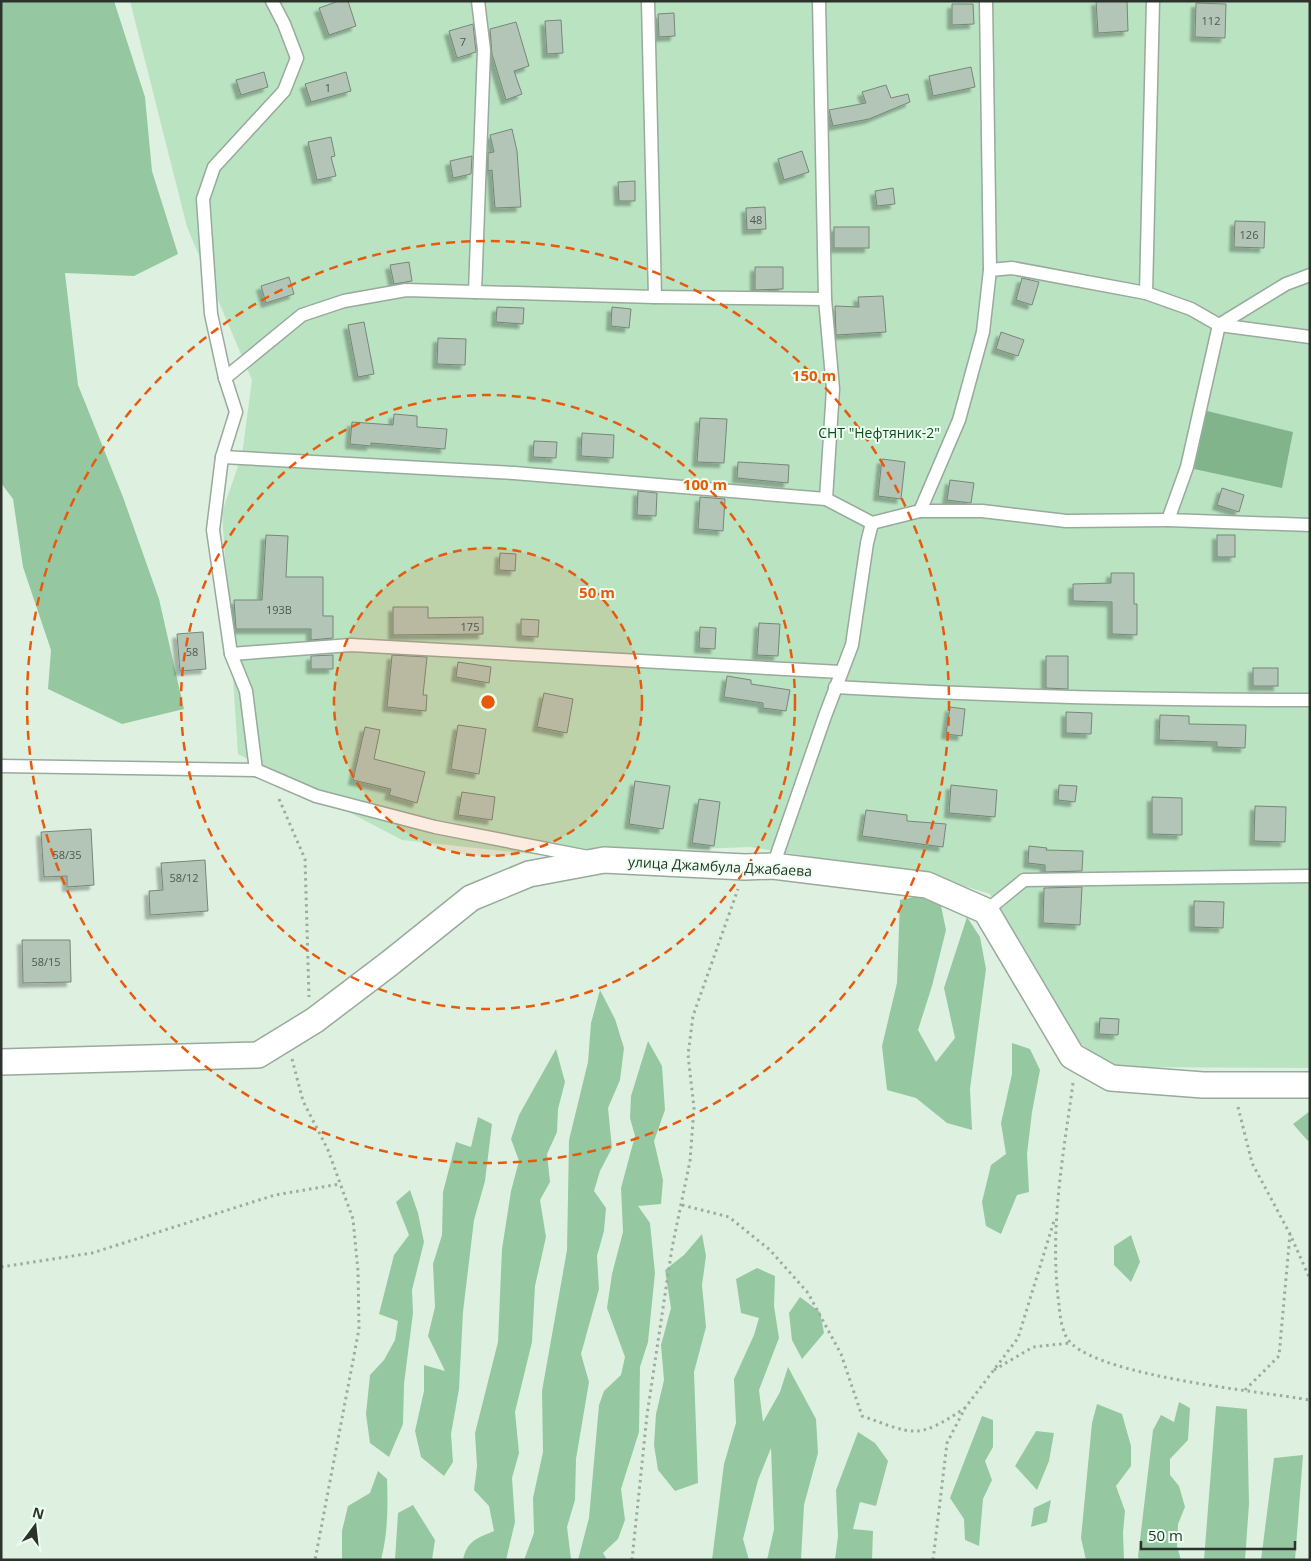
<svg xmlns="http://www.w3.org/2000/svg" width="1311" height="1561" viewBox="0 0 1311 1561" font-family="'Open Sans',sans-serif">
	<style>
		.green { fill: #b9e3c1 }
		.forest { fill: #95c8a0 }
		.water { fill: #82b48c }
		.building { fill: #b3c5b6; stroke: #768779; filter: url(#shadow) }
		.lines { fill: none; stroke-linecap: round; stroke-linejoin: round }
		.service-casing { stroke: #98aa9b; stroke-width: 15 }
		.minor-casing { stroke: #98aa9b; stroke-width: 28 }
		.path { stroke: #9daca0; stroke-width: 3; stroke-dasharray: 2.5 4; stroke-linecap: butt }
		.service { stroke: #fff; stroke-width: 12 }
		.minor { stroke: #fff; stroke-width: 25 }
		.ring { fill: none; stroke: #e8590c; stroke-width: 2.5; stroke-dasharray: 9 6 }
		.labels { text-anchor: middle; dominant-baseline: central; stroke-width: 4; stroke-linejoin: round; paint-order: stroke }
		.number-label { font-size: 11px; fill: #4e584f }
		.park-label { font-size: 14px; fill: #104923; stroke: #ebffef }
		.street-label { font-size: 14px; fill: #2c332d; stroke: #ebffef }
		.centre { fill: #e8590c; stroke: #ebffef; stroke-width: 2.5 }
		.ring-label { font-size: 15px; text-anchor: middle; font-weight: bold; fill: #e8590c; stroke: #ebffef; stroke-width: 4; stroke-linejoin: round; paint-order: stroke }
	</style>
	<defs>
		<filter id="shadow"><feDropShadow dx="-4.5" dy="4.5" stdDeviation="1" flood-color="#0004"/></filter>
	</defs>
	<rect width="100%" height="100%" fill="#def1e1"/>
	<path class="green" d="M130,1H1310V1068L1110,1067L1066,1032L990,894L928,875L750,847L541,855L402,840L238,754L222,512L242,455L252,380L187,227Z"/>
	<g class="forest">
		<path d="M1,1H114L145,97L152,171L178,254L134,276L65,273L78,385L123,497L159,599L184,709L122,724L48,689L51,650L23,567L13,499L1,483Z"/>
		<path d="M918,896L941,906L946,930L932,986L918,1030L936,1062L955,1038L944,988L967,917L980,937L986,969L970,1089L972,1130L947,1123L916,1098L887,1090L882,1046L897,983L900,900Z"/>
		<path d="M600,990L615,1019L624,1048L620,1080L608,1108L612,1148L600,1171L594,1191L606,1208L604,1231L597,1256L599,1289L581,1354L589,1382L576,1459L575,1500L567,1527L571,1559L524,1560L534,1533L533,1498L543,1452L542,1391L567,1250L569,1140L588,1062L591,1023Z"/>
		<path d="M648,1041L662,1066L665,1110L654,1141L663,1180L661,1204L638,1206L650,1223L655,1273L648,1342L640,1367L639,1432L621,1489L625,1520L618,1539L603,1553L607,1560H578L589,1518L599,1405L604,1391L621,1375L625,1357L607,1308L612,1274L623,1232L621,1188L635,1136L630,1118L631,1096Z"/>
		<path d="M1012,1043L1030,1049L1040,1070L1032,1112L1027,1154L1029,1192L1017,1195L1001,1234L986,1226L982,1202L991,1165L1006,1154L1001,1123L1012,1074Z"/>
		<path d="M556,1049L565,1082L558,1109L557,1132L547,1154L550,1182L540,1200L546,1237L535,1286L532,1342L515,1412L519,1453L512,1478L515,1522L506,1560H463C467,1540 478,1538 494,1531L489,1506L474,1490L477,1466L475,1433L498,1342L502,1249L511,1191L519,1161L511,1139L519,1115Z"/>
		<path d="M1310,1111V1138L1308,1141L1293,1124Z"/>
		<path d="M478,1117L492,1124L485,1181L474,1220L463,1312L459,1389L451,1434L453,1462L444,1476L421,1457L415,1431L424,1391V1365L445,1371L428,1336L435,1307L433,1264L442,1235L443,1192L456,1142L471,1147Z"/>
		<path d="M410,1190L418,1213L424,1242L412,1290L413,1313L404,1384L403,1424L389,1457L370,1443L366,1414L370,1375L384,1360L395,1340L398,1321L379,1314L394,1255L409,1235L396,1202Z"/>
		<path d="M702,1234L706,1256L702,1285L706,1327L694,1372L698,1483L675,1491L658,1470L654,1445L656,1414L664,1380L661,1345L671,1308L665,1270L684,1255Z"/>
		<path d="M1131,1235L1140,1262L1131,1282L1114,1265V1246Z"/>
		<path d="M757,1268L775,1276L774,1306L779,1338L759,1390L763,1422L780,1392L788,1367L816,1419L818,1453L804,1505L801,1560H767L774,1529L771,1448L758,1480L743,1539L749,1560H712L724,1464L736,1423L734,1379L754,1335L759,1318L741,1313L736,1279Z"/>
		<path d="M800,1297L820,1312L824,1333L802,1359L792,1340L789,1313Z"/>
		<path d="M1179,1402L1190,1408L1188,1440L1170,1459V1475L1179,1486L1185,1507L1178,1524L1177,1546L1181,1560H1140L1138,1557L1153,1430L1161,1415L1174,1422Z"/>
		<path d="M1097,1404L1122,1414L1131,1446V1466L1116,1486L1125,1511L1123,1533L1124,1560H1086L1081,1538L1092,1423Z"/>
		<path d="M1216,1406L1247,1409L1249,1504L1245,1560H1204Z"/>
		<path d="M982,1416L993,1420V1447L985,1461L992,1480L983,1499L979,1546L965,1540L964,1519L950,1498Z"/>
		<path d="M1036,1431L1054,1433L1049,1461L1037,1490L1015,1466Z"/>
		<path d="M858,1432L875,1443L888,1461L876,1506L860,1502L853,1529L873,1531L872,1560H835L838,1536L836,1490Z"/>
		<path d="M1303,1455L1295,1560H1261L1274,1458Z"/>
		<path d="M378,1471L387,1479C388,1506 388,1533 381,1560H342V1531L348,1506L370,1493Z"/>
		<path d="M1051,1500L1047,1522L1031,1527L1034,1508Z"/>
		<path d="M413,1505L435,1540L432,1560H395L398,1513Z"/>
	</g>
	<path class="water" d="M1207,411L1293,432L1282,488L1194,469Z"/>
	<g class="building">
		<path d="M339,1H348L356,26L329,35L319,8Z"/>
		<path d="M1096,1H1127L1128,31L1098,33Z"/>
		<path d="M1196,3L1226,4L1225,38L1195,37Z"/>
		<path d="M952,4H973L974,24L952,25Z"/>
		<path d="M674,13L675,36L659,37L658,14Z"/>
		<path d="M561,20L563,53L547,54L545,21Z"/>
		<path d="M516,22L529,66L514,71L522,94L506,100L492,54L490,29Z"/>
		<path d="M473,24L476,52L457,58L449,31Z"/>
		<path d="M971,67L975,87L933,96L929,76Z"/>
		<path d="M264,72L268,87L241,95L236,80Z"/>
		<path d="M346,72L351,91L311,102L305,84Z"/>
		<path d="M886,85L891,98L908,94L910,102L869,119L833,126L829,110L866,103L862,92Z"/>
		<path d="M512,129L517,151L521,207L495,208L492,170L488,171V153L494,152L490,135Z"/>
		<path d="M331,137L335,156L331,157L336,176L317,180L308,142Z"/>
		<path d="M802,151L809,172L784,180L778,159Z"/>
		<path d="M472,156L471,174L453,178L450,161Z"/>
		<path d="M635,181V201H619L618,182Z"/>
		<path d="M893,188L895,204L877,206L875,191Z"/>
		<path d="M765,207L766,229L747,230L746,208Z"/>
		<path d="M1235,221L1265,222L1264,248L1234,247Z"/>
		<rect x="834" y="227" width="35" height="21"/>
		<path d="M409,262L412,281L394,284L390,265Z"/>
		<path d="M755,267H783V289L755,290Z"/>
		<path d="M289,277L294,294L266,303L261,286Z"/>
		<path d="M1022,278L1039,282L1032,305L1016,300Z"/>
		<path d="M883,296L886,332L836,335L835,306L859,307L858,297Z"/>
		<path d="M497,307L524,308L523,324L496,322Z"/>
		<path d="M612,307L631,309L629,328L611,326Z"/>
		<path d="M364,322L374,374L358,377L348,325Z"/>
		<path d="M1001,332L1024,340L1018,356L996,349Z"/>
		<path d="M438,338L466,339L465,365L437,364Z"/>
		<path d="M394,414L417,416V427L447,429L445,449L371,443V446L350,444L352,422L393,425Z"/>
		<path d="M700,418L727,419L724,463L697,462Z"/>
		<path d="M582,433L614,435L613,458L581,456Z"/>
		<path d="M534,441L557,442L556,458L533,457Z"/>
		<path d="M882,459L905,462L901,499L878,496Z"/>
		<path d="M738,462L789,465L788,483L737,478Z"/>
		<path d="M950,480L974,483L971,503L947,500Z"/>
		<path d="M1222,488L1244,495L1239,512L1217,505Z"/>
		<path d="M638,491L657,493L656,516L637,515Z"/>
		<path d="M700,497L725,499L723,531L698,529Z"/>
		<path d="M266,535L288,536L286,577H323V616H333V638L311,640V629H236L234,600H262Z"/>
		<rect x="1217" y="535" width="18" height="22"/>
		<path d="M500,553L516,554L515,571L499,570Z"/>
		<path d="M1111,573H1134V604H1137V635L1112,634V602L1073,601V584L1111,583Z"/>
		<path d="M393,607H428V618L483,617V634L393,635Z"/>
		<path d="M521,619L539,620L538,637L521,636Z"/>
		<path d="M759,623L780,624L778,656L757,655Z"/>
		<path d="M700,627L716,628L715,649L699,648Z"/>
		<path d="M203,632L206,669L180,671L177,634Z"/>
		<path d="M333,655V669H311V656Z"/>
		<path d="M392,655L427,657L423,695H427L426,711L387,707Z"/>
		<path d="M1046,656H1068V689L1046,688Z"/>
		<path d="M458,662L491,667L489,683L456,677Z"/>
		<rect x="1253" y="668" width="25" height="18"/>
		<path d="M727,676L751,680V684L790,690L786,711L763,708V703L724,697Z"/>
		<path d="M544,693L573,699L567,733L537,727Z"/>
		<path d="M950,707L965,709L962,736L946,734Z"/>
		<path d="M1066,712L1092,713L1091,734L1066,733Z"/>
		<path d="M1160,715L1189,716V724L1246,725L1245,748L1217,747V742L1159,740Z"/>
		<path d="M458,725L486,729L479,774L451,769Z"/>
		<path d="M365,727L380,730L374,759L425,772L417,803L389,795L391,789L353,780Z"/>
		<path d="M635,781L670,786L663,829L629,824Z"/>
		<path d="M951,785L997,790L995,817L949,813Z"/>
		<path d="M1059,785L1077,786L1075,802L1058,800Z"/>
		<path d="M462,792L495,797L492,820L458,815Z"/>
		<path d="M1152,797L1182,798V835L1152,834Z"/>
		<path d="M699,799L720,802L714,846L692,843Z"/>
		<path d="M1255,806L1286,807L1285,842L1254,841Z"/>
		<path d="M866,810L907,815V821L946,824L943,847L862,836Z"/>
		<path d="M91,829L94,885L67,887V876L44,877L41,832Z"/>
		<path d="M1029,846L1047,848L1046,850L1083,851L1082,871L1045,872V865L1028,863Z"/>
		<path d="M205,860L208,911L150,915L149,891L163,890L161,863Z"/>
		<path d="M1082,887L1080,925L1043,923L1044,888Z"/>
		<path d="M1194,901L1224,902L1223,928L1194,927Z"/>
		<path d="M22,940H70L71,982L23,983Z"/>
		<path d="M1100,1018L1119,1019L1118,1035L1099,1034Z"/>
	</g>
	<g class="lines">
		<defs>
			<g id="service">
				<path d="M272,1L284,24L297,58L284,91L214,167L203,199L211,314L225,378L236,412L222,457L213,530L231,654L246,691L256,770L316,796L435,827L588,857"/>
				<path d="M648,1L655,297"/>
				<path d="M819,1L825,299L833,389L826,499"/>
				<path d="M986,1L990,270"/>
				<path d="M1310,275L1286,284L1219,325L1187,467L1168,520L1310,525"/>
				<path d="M475,292L484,50L478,1"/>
				<path d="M1146,293L1153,1"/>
				<path d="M225,378L302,315L344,301L406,290L655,297L825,299"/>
				<path d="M222,457L514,473L826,499L872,523L920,511H982L1066,521L1168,520"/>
				<path d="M920,511L959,420L983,332L990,270L1012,268L1146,293L1191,309L1219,325L1310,337"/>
				<path d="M231,654L351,645L841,672"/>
				<path d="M835,687C993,696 1151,700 1310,700"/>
				<path d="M1,766L256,770"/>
				<path d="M773,866L825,716L852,645L867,543L872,523"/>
				<path d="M986,911L1024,880L1310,876"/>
			</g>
			<path id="minor" d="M1,1062L258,1055L315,1020L390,963L471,898L529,874L604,860L745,867L773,866L927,885L986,911L1072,1056L1111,1078L1203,1085H1310"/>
		</defs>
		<use href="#service" class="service-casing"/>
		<use href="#minor" class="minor-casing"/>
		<g class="path">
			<path d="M279,799L305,859L309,997"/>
			<path d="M292,1059L303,1101L328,1150L353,1219L358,1271L359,1329L315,1560"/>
			<path d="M1073,1083C1063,1157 1049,1230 1059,1305C1060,1316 1062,1336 1072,1344C1108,1377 1257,1391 1310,1400"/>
			<path d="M1238,1107L1252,1163L1290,1234L1310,1279"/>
			<path d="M682,1205L729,1217L770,1250L808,1293L841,1354L862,1416C914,1434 916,1441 965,1408"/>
			<path d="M1,1267L92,1253L275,1195L340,1184"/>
			<path d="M994,1370L1033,1347L1070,1343"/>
			<path d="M1245,1390L1279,1356L1290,1234"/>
			<path d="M632,1560L647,1415L672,1248L690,1161L694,1108L688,1055L693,1016L738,889"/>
			<path d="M933,1560L947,1443L965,1408L1018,1338L1054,1221"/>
		</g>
		<use href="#service" class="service"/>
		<use href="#minor" class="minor"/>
	</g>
	<circle cx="488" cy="702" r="154" fill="#e8590c" fill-opacity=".12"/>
	<g class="ring">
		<circle cx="488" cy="702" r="154"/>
		<circle cx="488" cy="702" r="307"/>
		<circle cx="488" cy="702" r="461"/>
	</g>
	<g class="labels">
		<g class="number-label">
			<text x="1211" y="20">112</text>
			<text x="463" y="41">7</text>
			<text x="328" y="87">1</text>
			<text x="756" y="219">48</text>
			<text x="1249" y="234">126</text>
			<text x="279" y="609">193В</text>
			<text x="470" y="626">175</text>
			<text x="192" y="651">58</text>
			<text x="67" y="854">58/35</text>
			<text x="184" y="877">58/12</text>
			<text x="46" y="961">58/15</text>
		</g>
		<g class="park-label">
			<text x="879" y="432">СНТ "Нефтяник-2"</text>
		</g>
		<g class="street-label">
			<text transform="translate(720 866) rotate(3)">улица Джамбула Джабаева</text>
		</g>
	</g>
	<circle cx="488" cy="702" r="8" class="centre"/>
	<g class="ring-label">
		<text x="814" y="381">150 m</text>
		<text x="705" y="490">100 m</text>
		<text x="597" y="598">50 m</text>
	</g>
	<rect width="1311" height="1561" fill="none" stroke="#2c332d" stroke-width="5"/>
	<g transform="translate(35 1526) rotate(15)" stroke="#ebffef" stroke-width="4" paint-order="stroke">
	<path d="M0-4L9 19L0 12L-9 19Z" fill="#2c332d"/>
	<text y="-8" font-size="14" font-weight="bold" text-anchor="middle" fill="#2c332d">N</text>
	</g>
	<path d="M1141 1541v8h154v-8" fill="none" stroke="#2c332d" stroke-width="2.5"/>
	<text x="1148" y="1541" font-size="15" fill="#2c332d" stroke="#ebffef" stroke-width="4" paint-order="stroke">50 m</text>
</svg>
